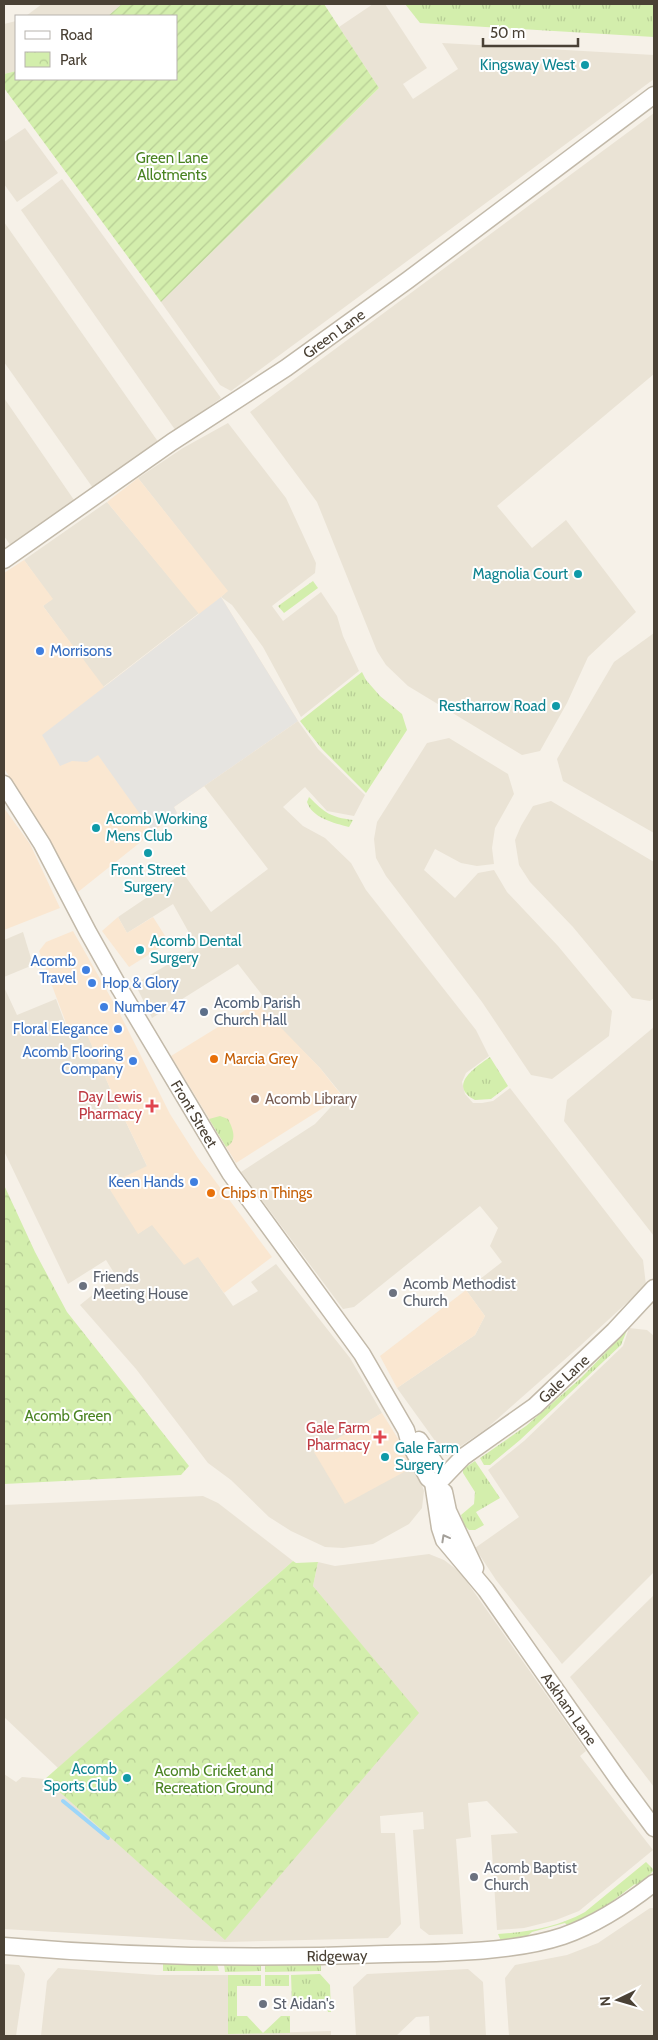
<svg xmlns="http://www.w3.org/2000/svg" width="658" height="2040" viewBox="0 0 658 2040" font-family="Cabin,sans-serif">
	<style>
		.residential { fill: #eae3d5 }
		.commercial { fill: #fae7d1 }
		.grass { fill: url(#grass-tufts) }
		.park { fill: url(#park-crowns) }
		.garden { fill: url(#garden-furrows) }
		.parking { fill: #e6e4e0 }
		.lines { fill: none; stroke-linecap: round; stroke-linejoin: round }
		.stream { stroke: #9dd6f9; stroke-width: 4 }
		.minor-casing { stroke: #c2b9a9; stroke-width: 19 }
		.minor { stroke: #fff; stroke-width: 16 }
		.oneway { stroke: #a4a09a }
		.culture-dot { fill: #0f9aa8; stroke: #fff; stroke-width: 2 }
		.shop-dot { fill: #3f7fe0; stroke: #fff; stroke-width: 2 }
		.service-dot { fill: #5c6f8a; stroke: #fff; stroke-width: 2 }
		.food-dot { fill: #e8710a; stroke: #fff; stroke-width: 2 }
		.education-dot { fill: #8d6e63; stroke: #fff; stroke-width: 2 }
		.health-dot { fill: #e0444e; stroke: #fff; stroke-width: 2 }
		.worship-dot { fill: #6b7280; stroke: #fff; stroke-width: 2 }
		.labels { text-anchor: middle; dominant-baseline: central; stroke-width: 4; stroke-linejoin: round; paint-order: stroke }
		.culture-label { font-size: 15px; fill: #0d838f; stroke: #fff; text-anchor: end }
		.park-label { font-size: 15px; fill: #498321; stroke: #fff }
		.street-label { font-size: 15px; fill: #4a4135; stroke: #fff }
		.shop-label { font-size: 15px; fill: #366cbe; stroke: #fff; text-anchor: end }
		.service-label { font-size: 15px; fill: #4e5e75; stroke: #fff; text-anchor: start }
		.food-label { font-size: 15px; fill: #c56008; stroke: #fff; text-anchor: start }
		.health-label { font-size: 15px; fill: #be3a42; stroke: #fff; text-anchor: end }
		.education-label { font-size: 15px; fill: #785e54; stroke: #fff; text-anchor: start }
		.worship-label { font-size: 15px; fill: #5b616d; stroke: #fff; text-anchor: start }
	</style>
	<defs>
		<pattern id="grass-tufts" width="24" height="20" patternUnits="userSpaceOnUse" patternTransform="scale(1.25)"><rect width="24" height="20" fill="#d3eeac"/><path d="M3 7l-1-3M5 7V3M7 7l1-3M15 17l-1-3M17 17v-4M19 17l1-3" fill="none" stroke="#b7cd95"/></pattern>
		<pattern id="park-crowns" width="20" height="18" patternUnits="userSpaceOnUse" patternTransform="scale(1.25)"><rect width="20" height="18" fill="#d3eeac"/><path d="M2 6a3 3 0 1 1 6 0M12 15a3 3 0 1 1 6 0" fill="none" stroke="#b7cd95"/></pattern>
		<pattern id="garden-furrows" width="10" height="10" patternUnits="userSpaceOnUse" patternTransform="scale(1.25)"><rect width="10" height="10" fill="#d3eeac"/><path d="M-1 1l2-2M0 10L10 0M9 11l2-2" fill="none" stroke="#b7cd95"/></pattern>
	</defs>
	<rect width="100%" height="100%" fill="#f6f1e8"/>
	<g class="residential">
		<path d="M42,4H122L108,16H26Z"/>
		<path d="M373,4H385L427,68L403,84L413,99L458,69L442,43L654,55V79L231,391L220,385L161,302L379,88L339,27Z"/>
		<path d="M16,21V71L4,74V24Z"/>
		<path d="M654,113V374L497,506L532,548L566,520L636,612L588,657L567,703L540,751L522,755L408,686L386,665L377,651L317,502L250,412Z"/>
		<path d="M25,128L58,173L17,202L4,184V142Z"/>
		<path d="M62,179L221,398L176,431L21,210Z"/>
		<path d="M4,222L159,443L93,488L4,362Z"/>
		<path d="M4,398L74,500L11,546L4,536Z"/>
		<path d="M228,423L286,498L316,563L315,573L272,606L283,621L321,592L337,616L343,636L359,671L301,717L263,647L232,605L221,597L227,591L138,478L183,448Z"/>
		<path d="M107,502L199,613L103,687L43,606L52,599L24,560Z"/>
		<path d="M654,633V833L563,781L557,759L614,662Z"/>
		<path d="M298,721L318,749L365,795L354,816L327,811L305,787L283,807L303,826L325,838L351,863L366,890L476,1030L489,1056L466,1073L462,1082L465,1094L473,1103H482L493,1101L510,1088L643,1260L646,1285L580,1346L486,1429L446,1456L397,1388L475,1335L485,1316L466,1290L502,1262L490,1246L498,1228L480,1206L354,1307L343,1309L241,1172L315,1124L342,1095L320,1068L259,1007L266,1000L238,964L152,1018L135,984L197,947L173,904L127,933L118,917L183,873L211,912L268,869L204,786Z"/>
		<path d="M449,738L508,774L514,794L495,828L492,848L494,864L477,866L461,863L435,849L424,870L455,898L478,873L494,870L507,892L558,946L612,1011L609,1036L552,1079L531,1075L482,1002L386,876L376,858L374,839L377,822L384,811L427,743Z"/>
		<path d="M551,801L654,862V998L650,1001L632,998L573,927L530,882L519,865L515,840L521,826L533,806Z"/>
		<path d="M23,932L33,965L4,977V940Z"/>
		<path d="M4,987L17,1015L56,999L71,1039L86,1031L112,1093L147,1166L138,1234L152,1224L184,1264L198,1256L233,1306L258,1291L251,1282L276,1264L350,1358L382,1413L314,1453L415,1466L424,1491L422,1508L409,1524L373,1544L343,1548L325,1547L291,1531L269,1517L231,1480L208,1463L136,1369L80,1305L116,1276L106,1260L68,1284L4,1151Z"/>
		<path d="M654,1027V1236L564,1121L567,1100Z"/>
		<path d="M629,1328L647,1330L654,1336V1572L562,1664L496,1580L475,1548L519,1517L488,1470L524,1441L623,1346Z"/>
		<path d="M203,1496L218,1503L293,1561L58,1768L4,1717V1505Z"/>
		<path d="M429,1554L444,1560L460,1572L586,1751L580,1756L653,1850L579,1911L556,1920L524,1928L497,1930L491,1835L518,1833L487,1801L468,1803L471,1837L456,1839L463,1934L429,1935L420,1928L413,1830L424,1829L423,1812L380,1816L381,1833H395L401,1924L388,1938L225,1942L4,1929V1774L16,1782L22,1777L45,1779L225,1939L418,1713L313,1586L318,1562L335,1566Z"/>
		<path d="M654,1595V1787L570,1677Z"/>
		<path d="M650,1908H654V2036H509L505,1978L515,1965L567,1955L598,1943Z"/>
		<path d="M4,1964L19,1965L25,1974L16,2036H4Z"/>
		<path d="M58,1968L157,1975H228L229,2034L331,2031V2036H41L47,1981Z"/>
		<path d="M468,1969L483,1982L486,2036H430L429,2016L416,2017L396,2036H356L353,1987L367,1974Z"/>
	</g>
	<g class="commercial">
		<path d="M138,478L228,591L221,597L298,721L174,807L177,813L78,892L4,768V573L24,560L53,599L43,606L104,687L199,614L107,502Z"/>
		<path d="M4,808L30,844L60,908L4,930Z"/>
		<path d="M118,917L127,933L153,917L169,942L129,967L102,931Z"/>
		<path d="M73,931L119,1012L170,1114L198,1158L272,1257L224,1293L198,1257L184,1265L152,1225L138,1234L107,1185L147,1166L112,1093L86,1032L72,1039L39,951L46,942Z"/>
		<path d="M257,1003L320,1068L342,1096L236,1163L171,1056Z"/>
		<path d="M466,1290L485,1316L475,1335L397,1388L380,1356Z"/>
		<path d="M382,1413L415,1466L345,1504L314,1452Z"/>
	</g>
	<g class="grass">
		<path d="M405,4H654V37L420,23Z"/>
		<path d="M313,581L318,588L284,613L278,606Z"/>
		<path d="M362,672L366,680L380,696L402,714L407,730L366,793L322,749L300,721Z"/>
		<path d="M309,797C325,813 330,817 353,820L349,827C334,823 312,818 307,802Z"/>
		<path d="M490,1057L508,1086L491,1099L475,1100C447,1085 476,1067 490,1057Z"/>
		<path d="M220,1116L228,1119C233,1129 238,1141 226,1147L209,1119Z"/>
		<path d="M627,1330L621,1345L520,1440L490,1465H484L480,1458L526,1426L581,1378Z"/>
		<path d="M475,1461L500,1498L476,1512L484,1525L475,1530H469L464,1525L461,1515L474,1504L475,1492L463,1473V1469Z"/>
		<path d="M646,1862L654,1870L638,1887L635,1884L614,1900L616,1904L569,1927L565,1923L532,1932L527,1936V1938L501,1941L498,1934C528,1932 558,1927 585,1912Z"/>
		<path d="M163,1963L217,1964L219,1971H163Z"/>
		<path d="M321,1963V1971L265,1972V1964Z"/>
		<path d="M224,1964H261V1971L225,1972Z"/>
		<path d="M320,1974L330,1985L331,2012H328L326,2002L292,2003L291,1975Z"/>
		<path d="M228,1975H261V1986H237V2016H247L263,2033L281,2016H290V2033L228,2034Z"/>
		<rect x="265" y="1975" width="24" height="11"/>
	</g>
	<g class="park">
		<path d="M4,1185L35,1252L67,1312L189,1466L181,1475L4,1484Z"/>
		<path d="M293,1561L296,1563L318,1562L313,1586L419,1713L225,1940L45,1779Z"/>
	</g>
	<path class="garden" d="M122,4H324L379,88L161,302L4,88V74L16,71V79H176V16H108Z"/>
	<path class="parking" d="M221,597L298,721L174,807L177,813L152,831L98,755L87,762L72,761L60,766L42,735Z"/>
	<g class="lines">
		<path class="stream" d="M63,1801L108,1838"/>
		<defs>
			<g id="minor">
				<path d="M4,560L172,442L286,368L408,280L654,95"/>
				<path d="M4,784L42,844L88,932L120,989L230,1173L362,1354L406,1430L410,1444L428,1478L433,1482"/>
				<path d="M419,1440L436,1465"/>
				<path d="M433,1482L440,1528L444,1540L486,1590L620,1782L654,1828"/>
				<path d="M433,1482L441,1480L463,1457L535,1406L614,1331L654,1288"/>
				<path d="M444,1492L448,1511L475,1568"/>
				<path d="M4,1946C131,1957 259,1959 386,1954C440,1953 512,1953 563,1936C597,1924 626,1905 654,1883"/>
			</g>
		</defs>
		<use href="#minor" class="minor-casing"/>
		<use href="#minor" class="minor"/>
	</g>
	<defs><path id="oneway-chevron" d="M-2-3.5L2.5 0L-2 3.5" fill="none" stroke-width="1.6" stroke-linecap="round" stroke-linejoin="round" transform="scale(1.25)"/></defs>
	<use class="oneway" href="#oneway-chevron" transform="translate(445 1538) rotate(-119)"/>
	<g class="culture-dot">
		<circle cx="585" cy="65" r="5"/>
		<circle cx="578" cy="574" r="5"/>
		<circle cx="556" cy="706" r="5"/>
		<circle cx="96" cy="828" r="5"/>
		<circle cx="148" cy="853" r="5"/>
		<circle cx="140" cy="950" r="5"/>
		<circle cx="385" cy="1457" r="5"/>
		<circle cx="127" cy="1778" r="5"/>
	</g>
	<g class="shop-dot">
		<circle cx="40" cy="651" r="5"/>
		<circle cx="86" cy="970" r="5"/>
		<circle cx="92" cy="983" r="5"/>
		<circle cx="104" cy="1007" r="5"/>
		<circle cx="118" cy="1029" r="5"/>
		<circle cx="133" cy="1061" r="5"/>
		<circle cx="194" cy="1182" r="5"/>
	</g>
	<circle class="service-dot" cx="204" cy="1012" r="5"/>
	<g class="food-dot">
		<circle cx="214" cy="1059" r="5"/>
		<circle cx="211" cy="1193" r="5"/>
	</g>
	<circle class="education-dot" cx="255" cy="1099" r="5"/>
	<g class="health-dot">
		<path d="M149.5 1098.5h5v5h5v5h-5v5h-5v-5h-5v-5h5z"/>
		<path d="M377.5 1429.5h5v5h5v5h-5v5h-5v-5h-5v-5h5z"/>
	</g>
	<g class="worship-dot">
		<circle cx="83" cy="1286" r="5"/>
		<circle cx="393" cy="1293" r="5"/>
		<circle cx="474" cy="1877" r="5"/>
		<circle cx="263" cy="2004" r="5"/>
	</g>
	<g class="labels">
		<g class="culture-label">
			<text x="575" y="65">Kingsway West</text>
			<text x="568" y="574">Magnolia Court</text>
			<text x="546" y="706">Restharrow Road</text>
			<text x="106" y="819" text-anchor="start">Acomb Working<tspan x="106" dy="17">Mens Club</tspan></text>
			<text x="148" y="870" text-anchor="middle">Front Street<tspan x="148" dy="17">Surgery</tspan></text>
			<text x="150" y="941" text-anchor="start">Acomb Dental<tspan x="150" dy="17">Surgery</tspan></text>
			<text x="395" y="1448" text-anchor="start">Gale Farm<tspan x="395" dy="17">Surgery</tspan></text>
			<text x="117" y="1769">Acomb<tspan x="117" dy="17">Sports Club</tspan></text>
		</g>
		<g class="park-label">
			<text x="172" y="158">Green Lane<tspan x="172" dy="17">Allotments</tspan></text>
			<text x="68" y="1416">Acomb Green</text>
			<text x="214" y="1771">Acomb Cricket and<tspan x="214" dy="17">Recreation Ground</tspan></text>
		</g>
		<g class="street-label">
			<text transform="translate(334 334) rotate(-36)">Green Lane</text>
			<text transform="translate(194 1114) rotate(59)">Front Street</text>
			<text transform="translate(564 1379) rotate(-43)">Gale Lane</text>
			<text transform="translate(569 1709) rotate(55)">Askham Lane</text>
			<text transform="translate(337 1956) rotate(-1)">Ridgeway</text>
		</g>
		<g class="shop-label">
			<text x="50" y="651" text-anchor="start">Morrisons</text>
			<text x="76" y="961">Acomb<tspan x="76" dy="17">Travel</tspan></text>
			<text x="102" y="983" text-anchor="start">Hop &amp; Glory</text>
			<text x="114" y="1007" text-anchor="start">Number 47</text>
			<text x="108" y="1029">Floral Elegance</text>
			<text x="123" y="1052">Acomb Flooring<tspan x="123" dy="17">Company</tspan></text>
			<text x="184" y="1182">Keen Hands</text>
		</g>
		<g class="service-label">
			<text x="214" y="1003">Acomb Parish<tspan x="214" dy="17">Church Hall</tspan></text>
		</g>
		<g class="food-label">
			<text x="224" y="1059">Marcia Grey</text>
			<text x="221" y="1193">Chips n Things</text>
		</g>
		<g class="health-label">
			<text x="142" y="1097">Day Lewis<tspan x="142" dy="17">Pharmacy</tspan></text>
			<text x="370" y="1428">Gale Farm<tspan x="370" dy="17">Pharmacy</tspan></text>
		</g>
		<g class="education-label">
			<text x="265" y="1099">Acomb Library</text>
		</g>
		<g class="worship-label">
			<text x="93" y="1277">Friends<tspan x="93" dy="17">Meeting House</tspan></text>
			<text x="403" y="1284">Acomb Methodist<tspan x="403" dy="17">Church</tspan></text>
			<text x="484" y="1868">Acomb Baptist<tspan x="484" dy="17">Church</tspan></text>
			<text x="273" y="2004">St Aidan's</text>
		</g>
	</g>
	<rect width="658" height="2040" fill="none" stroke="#4a4135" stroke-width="10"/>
	<rect x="15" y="15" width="162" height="65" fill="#ffffff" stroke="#b7b3ae"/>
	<rect x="25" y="31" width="25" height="8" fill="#ffffff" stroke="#b7b3ae"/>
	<text x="60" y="40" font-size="15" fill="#4a4135">Road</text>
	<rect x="25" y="52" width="25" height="15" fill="url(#park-crowns)" stroke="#b7b3ae"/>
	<text x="60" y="65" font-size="15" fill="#4a4135">Park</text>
	<g transform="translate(618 2000) rotate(265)" stroke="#ffffff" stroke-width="4" paint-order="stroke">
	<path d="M0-4L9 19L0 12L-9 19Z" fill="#4a4135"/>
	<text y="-8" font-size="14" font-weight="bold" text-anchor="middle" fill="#4a4135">N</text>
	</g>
	<path d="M483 38v8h95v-8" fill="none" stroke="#4a4135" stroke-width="2.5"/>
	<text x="490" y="38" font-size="15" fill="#4a4135" stroke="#ffffff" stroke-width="4" paint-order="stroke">50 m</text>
</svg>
